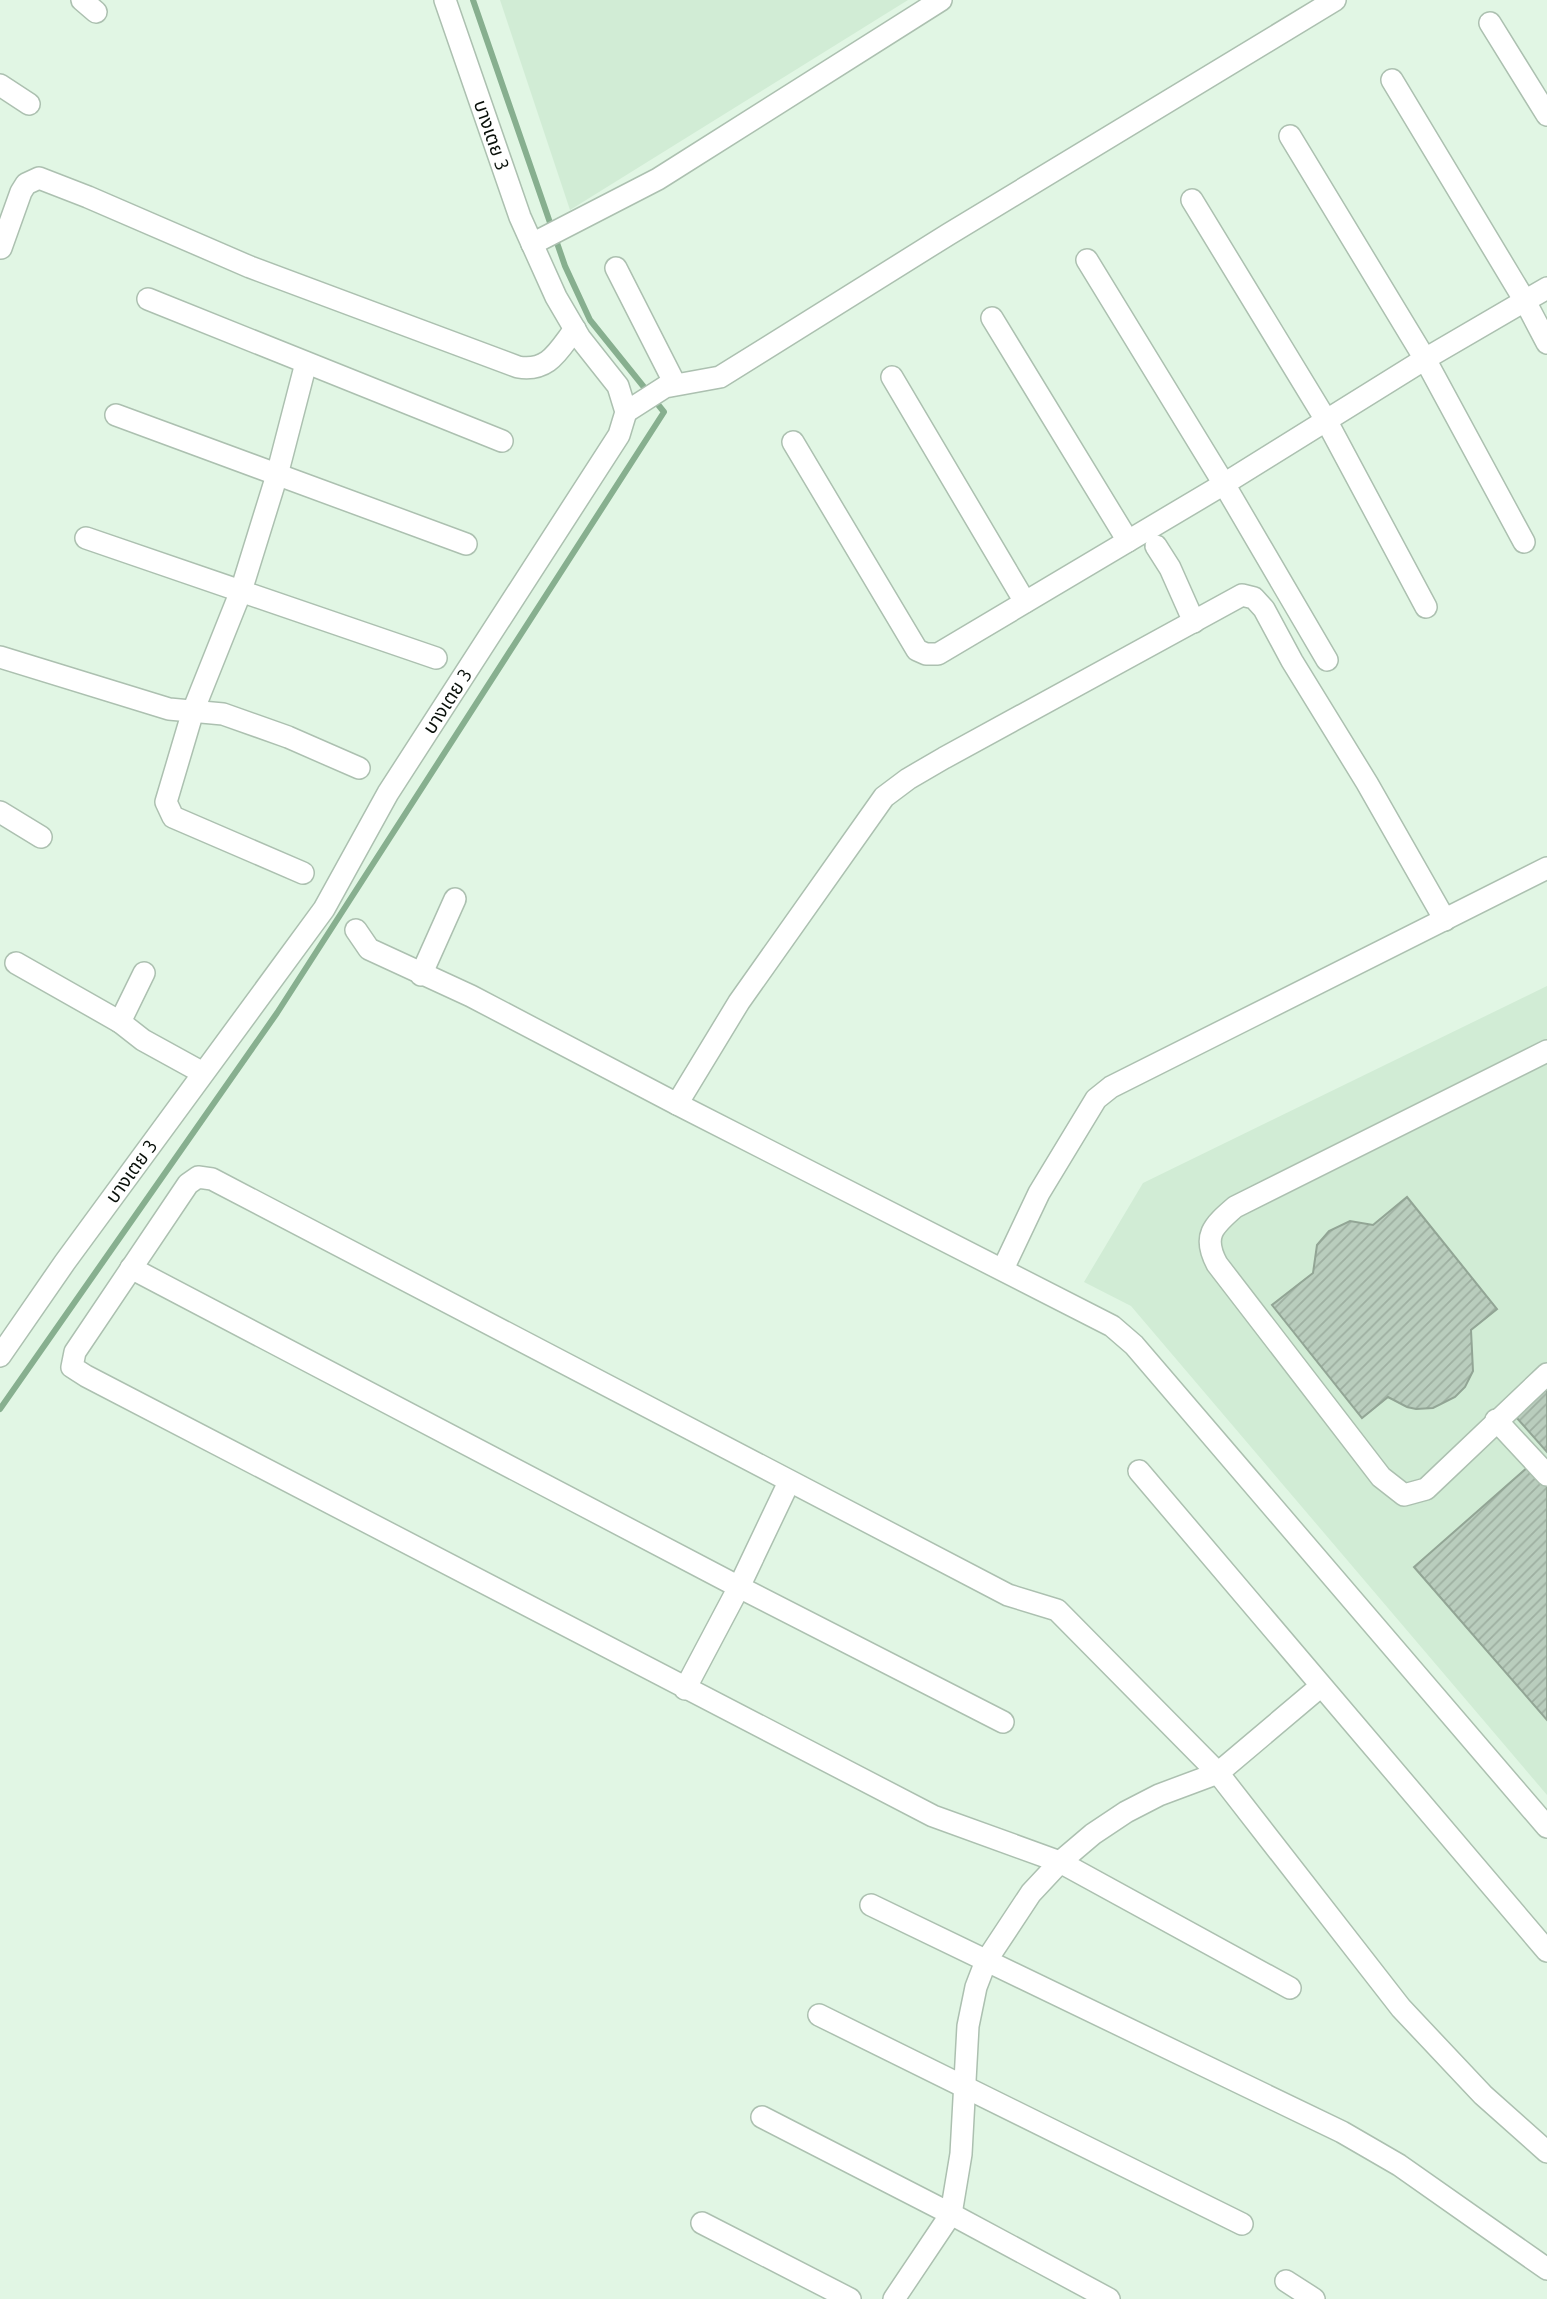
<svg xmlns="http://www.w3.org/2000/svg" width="1547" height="2299" viewBox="0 0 1547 2299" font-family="Ubuntu,'Noto Sans Thai',sans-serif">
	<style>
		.built { fill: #d1ecd5 }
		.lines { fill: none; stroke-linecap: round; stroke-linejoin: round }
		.stream { stroke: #87af8f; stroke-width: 6 }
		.building { fill: url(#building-hatch); stroke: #92a595; stroke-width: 2 }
		.minor-casing { stroke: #acc0b0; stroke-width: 24 }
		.minor { stroke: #fff; stroke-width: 21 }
		.labels { text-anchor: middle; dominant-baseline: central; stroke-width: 6; stroke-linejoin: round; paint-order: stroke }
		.street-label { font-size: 19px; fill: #09100a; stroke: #fff }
	</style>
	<defs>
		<pattern id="building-hatch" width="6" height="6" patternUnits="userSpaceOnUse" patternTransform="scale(1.75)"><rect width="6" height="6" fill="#b9cdbd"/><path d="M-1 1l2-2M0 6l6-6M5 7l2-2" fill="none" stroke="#9eafa1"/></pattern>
	</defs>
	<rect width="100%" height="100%" fill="#e1f6e4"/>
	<g class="built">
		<path d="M500,0H908L570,210Z"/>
		<path d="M1547,986V1795L1131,1306L1084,1282L1143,1183Z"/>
	</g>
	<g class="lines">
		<path class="stream" d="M0,1409L277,1013L664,412L590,320L565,266L473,0"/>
	</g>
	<g class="building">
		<path d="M1407,1197L1497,1309L1471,1330L1473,1371L1465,1387L1455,1397L1433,1408L1416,1409L1407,1407L1388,1397L1362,1418L1272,1305L1313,1273L1317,1245L1329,1231L1350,1221L1373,1225Z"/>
		<path d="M1547,1389V1452L1516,1417Z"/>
		<path d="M1537,1459L1547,1471V1720L1414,1567Z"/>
	</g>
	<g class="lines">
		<defs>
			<g id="minor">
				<path d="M82,0L96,12"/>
				<path d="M1490,23L1547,115"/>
				<path d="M1392,80L1525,301L1547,343"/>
				<path d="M0,85L29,104"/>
				<path d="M1290,136L1425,359L1524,542"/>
				<path d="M1192,200L1326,420L1426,607"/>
				<path d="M532,244L658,179L941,0"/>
				<path d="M1,248L21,192L26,184L39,178L88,197L250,267L518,367C549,372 558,351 575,329"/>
				<path d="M1087,260L1224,484L1327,660"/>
				<path d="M616,268L675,384"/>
				<path d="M148,299L502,441"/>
				<path d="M992,318L1128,541"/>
				<path d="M892,377L1025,602"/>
				<path d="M626,412L665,387L720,377L949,234L1335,0"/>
				<path d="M116,415L466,544"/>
				<path d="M793,442L917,650L926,654H938L1224,484L1425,359L1547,288"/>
				<path d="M86,538L436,658"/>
				<path d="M1156,546L1170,568L1194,622"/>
				<path d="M0,657L169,709L223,714L288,737L359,768"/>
				<path d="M0,812L41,837"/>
				<path d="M303,873L173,817L166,802L193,711L241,591L277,475L306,363"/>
				<path d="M356,930L369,949L471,996L677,1104L1112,1326L1134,1345L1547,1827"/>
				<path d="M16,963L120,1022L143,1040L203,1073"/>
				<path d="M421,975L455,899"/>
				<path d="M120,1022L144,973"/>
				<path d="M1547,1051L1235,1207C1213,1226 1202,1236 1217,1264L1381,1477L1404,1495L1426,1489L1547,1374"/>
				<path d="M677,1104L739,1002L884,797L908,779L944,758L1242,595L1254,598L1264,609L1292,661L1367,783L1445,920"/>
				<path d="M131,1268L739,1587L1003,1722"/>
				<path d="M1003,1269L1039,1193L1096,1099L1111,1087L1547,868"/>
				<path d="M0,1356L65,1262L324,909L388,793L619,435L626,412L618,386L580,338L556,297L520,217L445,0"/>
				<path d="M1496,1420L1547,1475"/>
				<path d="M1139,1471L1547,1951"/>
				<path d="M685,1689L739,1587L789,1482"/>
				<path d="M871,1905L1342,2132L1399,2165L1547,2269"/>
				<path d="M1290,1988L1060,1862L933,1816L86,1376L72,1367L75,1352L188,1184L198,1177L212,1179L1008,1595L1057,1610L1218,1773L1401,2008L1483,2095L1547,2152"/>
				<path d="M819,2015L1242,2224"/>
				<path d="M762,2117L951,2214L1109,2299"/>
				<path d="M702,2223L850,2299"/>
				<path d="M1286,2281L1314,2299"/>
				<path d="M894,2299L951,2214L961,2154L968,2026L976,1987L986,1961L1031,1893L1060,1862L1093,1834L1126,1812L1159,1795L1218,1773L1321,1686"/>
			</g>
		</defs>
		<use href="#minor" class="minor-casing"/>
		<use href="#minor" class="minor"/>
	</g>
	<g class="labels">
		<g class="street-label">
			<text transform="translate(492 135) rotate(71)">บางเตย 3</text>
			<text transform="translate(447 701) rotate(-57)">บางเตย 3</text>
			<text transform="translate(131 1171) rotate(-54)">บางเตย 3</text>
		</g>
	</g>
</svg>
